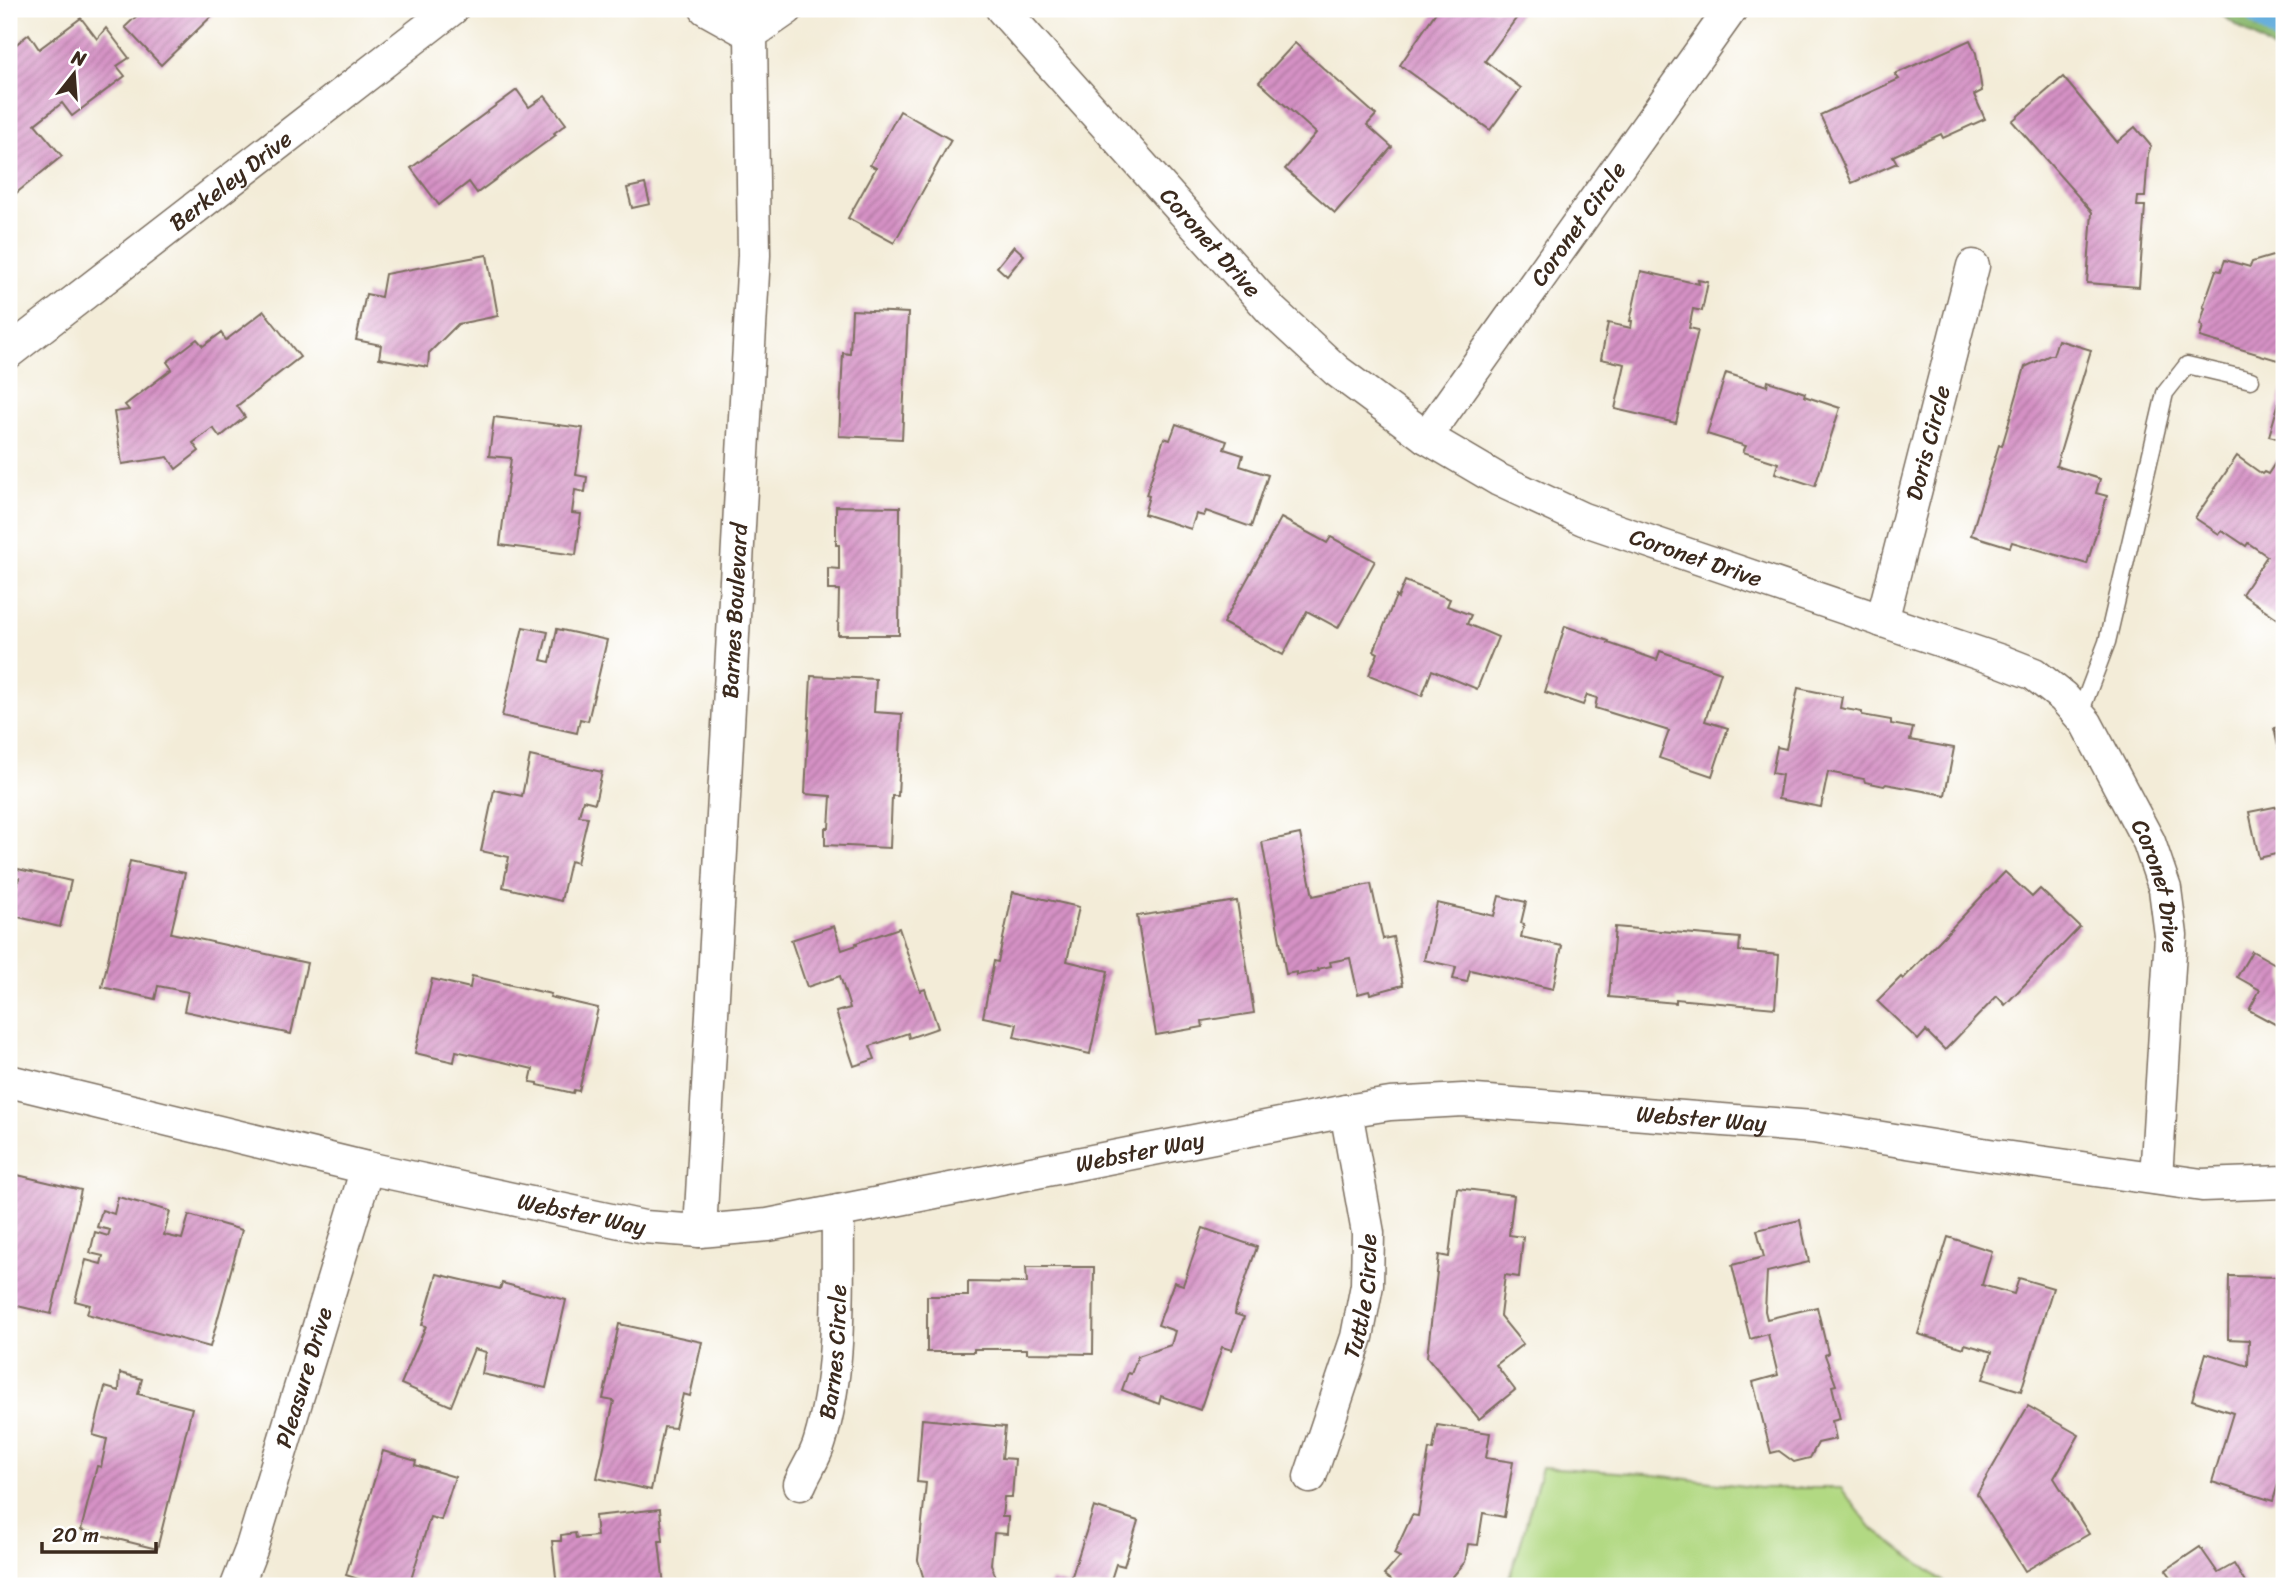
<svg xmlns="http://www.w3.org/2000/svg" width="2293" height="1595" viewBox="0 0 2293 1595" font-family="Sriracha,sans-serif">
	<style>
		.green { fill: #b2d983; stroke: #768250; stroke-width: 2 }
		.forest { fill: url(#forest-firs); stroke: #647248; stroke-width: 2 }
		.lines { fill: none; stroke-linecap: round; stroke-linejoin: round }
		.canal { stroke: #66aedd; stroke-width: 40 }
		.building { fill: url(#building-hatch) }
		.service-casing { stroke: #7b6e5f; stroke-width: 19 }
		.minor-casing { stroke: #7b6e5f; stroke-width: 35 }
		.service { stroke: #fff; stroke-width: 16 }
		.minor { stroke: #fff; stroke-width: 32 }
		.labels { text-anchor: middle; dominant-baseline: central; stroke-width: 5; stroke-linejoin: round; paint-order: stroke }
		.street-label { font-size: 23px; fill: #3b2a1e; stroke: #fff }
	</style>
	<defs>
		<pattern id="forest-firs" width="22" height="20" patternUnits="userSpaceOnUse" patternTransform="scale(1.75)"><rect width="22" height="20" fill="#8db971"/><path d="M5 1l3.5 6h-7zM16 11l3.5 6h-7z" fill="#74975c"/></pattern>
		<pattern id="building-hatch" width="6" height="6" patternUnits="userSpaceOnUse" patternTransform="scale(1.75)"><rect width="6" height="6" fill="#d591c5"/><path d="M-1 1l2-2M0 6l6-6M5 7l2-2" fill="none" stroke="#ae779f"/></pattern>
	</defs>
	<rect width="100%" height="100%" fill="#fff"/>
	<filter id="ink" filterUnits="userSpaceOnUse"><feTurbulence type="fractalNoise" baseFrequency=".0143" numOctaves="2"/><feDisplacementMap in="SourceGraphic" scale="14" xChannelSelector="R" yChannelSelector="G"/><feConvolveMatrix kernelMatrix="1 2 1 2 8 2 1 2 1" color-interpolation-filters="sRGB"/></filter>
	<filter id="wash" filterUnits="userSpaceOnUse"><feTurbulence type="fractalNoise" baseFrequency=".00686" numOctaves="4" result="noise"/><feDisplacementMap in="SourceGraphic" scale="28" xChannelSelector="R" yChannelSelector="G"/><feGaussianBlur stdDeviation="1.57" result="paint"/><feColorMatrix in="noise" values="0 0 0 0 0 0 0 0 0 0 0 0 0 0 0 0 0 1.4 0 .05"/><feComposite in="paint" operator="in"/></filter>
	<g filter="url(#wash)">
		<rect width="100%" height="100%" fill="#f3ecd8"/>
		<path class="green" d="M1542,1467L1647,1474L1760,1488H1841L1871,1527L1949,1586H1506L1518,1552Z"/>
		<path class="forest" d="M2213,9H2278L2284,13V57Z"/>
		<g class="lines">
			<path class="canal" d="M2265,9L2284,24"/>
		</g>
		<g id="blocks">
			<g class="building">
				<path d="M144,9H219L161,65L125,27Z"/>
				<path d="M1438,9H1523L1485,61L1521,88L1490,130L1400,65Z"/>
				<path d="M81,18L97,39L106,28L129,58L117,66L125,76L72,116L62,103L35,124L62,156L9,199V50L29,34L39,49Z"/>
				<path d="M1970,40L1976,53L1982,91L1974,95L1985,119L1943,138L1941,134L1893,156L1897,163L1852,183L1820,115L1899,79L1895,74Z"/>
				<path d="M1295,43L1376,115L1367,125L1392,147L1335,213L1285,169L1316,133L1259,82Z"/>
				<path d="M2063,77L2117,142L2135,127L2151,146L2148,154L2145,197H2138L2137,206H2145L2139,287L2087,283L2092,212L2012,121Z"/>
				<path d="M517,90L529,107L545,96L566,124L554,133L556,135L477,193L469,182L439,205L411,168Z"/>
				<path d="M900,111L951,140L894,243L848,218L876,168L870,165Z"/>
				<path d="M645,184L650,204L632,208L627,188Z"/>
				<path d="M1014,246L1024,255L1007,276L997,267Z"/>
				<path d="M487,255L498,316L458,324L429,353L428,367L379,358L381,345L356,340L366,294L381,297L385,274Z"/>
				<path d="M2276,255L2284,266V362L2200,337L2203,326L2200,325L2205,308L2203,307L2216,270L2221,271L2225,260L2250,267L2252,262Z"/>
				<path d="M1641,271L1699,284L1698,280L1708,282L1702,311L1693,309L1689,328L1698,330L1676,423L1615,409L1625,364L1601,359L1608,323L1631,328L1632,321H1630Z"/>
				<path d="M852,310L908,313L902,439L839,436L843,353L850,354Z"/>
				<path d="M264,311L300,357L237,406L245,417L220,437L213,428L193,443L199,451L176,469L168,457L122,464L114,412L129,410L125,405L172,369L167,362L197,339L203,346L221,333L226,340Z"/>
				<path d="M2058,340L2091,350L2056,466L2100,479L2096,493L2107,496L2087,564L2012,542L2010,547L1971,535L1999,445L2002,446L2025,367L2050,355H2053Z"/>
				<path d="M1726,373L1767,386L1768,381L1805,393L1804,396L1840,408L1815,486L1775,473L1778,463L1743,452L1746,446L1707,434Z"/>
				<path d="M2284,385V440L2269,436Z"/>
				<path d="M494,417L583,428L576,475L587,477L585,492L575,490L572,513L581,514L576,555L500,545L511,458L489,456Z"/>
				<path d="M1176,424L1227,441L1224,449L1243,455L1240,466L1268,475L1251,527L1206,511L1204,516L1196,514L1191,529L1144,514L1149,496L1146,495L1164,438L1170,440Z"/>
				<path d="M2237,456L2262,474L2264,472L2268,474L2279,457L2284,461V623L2242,594L2267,556L2248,543L2246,546L2222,530L2219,534L2195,518Z"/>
				<path d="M836,506L900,507L899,635H838L839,590H828V568L839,569V545H836Z"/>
				<path d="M1281,518L1327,543L1331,537L1375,561L1338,628L1307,611L1283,655L1223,623Z"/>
				<path d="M1405,581L1450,599L1447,606L1471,615L1467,624L1498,637L1477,689L1432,670L1422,696L1369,675L1378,653L1374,651L1396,596L1398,598Z"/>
				<path d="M1565,626L1609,641L1608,643L1657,660L1660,651L1721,672L1705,721L1728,728L1712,776L1659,758L1669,731L1595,708L1597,698L1587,695L1583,705L1545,692Z"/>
				<path d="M523,627L548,632L541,660L550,662L557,629L607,640L588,721L580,719L577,733L502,716Z"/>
				<path d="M811,676L876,679L874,712L902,714L898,796H892L890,848L825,845V828H829L831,796L805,794Z"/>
				<path d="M1798,688L1842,697L1840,708L1862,712V715L1891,720V724L1913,728L1910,740L1954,748L1945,795L1886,784L1884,786L1865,782L1864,779L1828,772L1821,807L1778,799L1782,775L1772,773L1777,747L1786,749Z"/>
				<path d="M2284,726V769H2283L2274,728Z"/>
				<path d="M530,756L602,772L595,803L583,800L579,816L588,817L577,863L570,861L561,901L503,887L509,857L481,851L494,790L522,796Z"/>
				<path d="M2284,805V852L2259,858L2249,812Z"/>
				<path d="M1300,834L1313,896L1371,884L1383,939L1393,937L1403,985L1370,994L1369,991L1358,994L1350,958L1330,962L1331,966L1318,969L1319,971L1297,975V972L1286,974L1262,842Z"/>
				<path d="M130,861L185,873L171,933L307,963L291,1034L184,1011L188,992L158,986L155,999L102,987Z"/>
				<path d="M9,867L71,881L60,927L10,915L19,878L9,876Z"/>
				<path d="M2005,872L2032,897L2040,889L2080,927L2005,1005L1997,996L1945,1050L1926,1031L1918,1040L1877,1001L1901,977L1903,979Z"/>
				<path d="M1013,892L1079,907L1067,961L1108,971L1090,1054L1014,1037L1017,1024L983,1017L994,961L998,962Z"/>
				<path d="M1499,896L1526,902L1521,923L1524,924L1521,937L1562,946L1553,989L1470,970L1467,982L1453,979L1456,967L1424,960L1437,903L1494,916Z"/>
				<path d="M1237,901L1254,1013L1202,1021L1203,1027L1156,1035L1137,916Z"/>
				<path d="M834,926L842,950L857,945L856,943L899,928L920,991L925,989L938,1028L909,1038L908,1033L870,1046L875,1059L854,1066L836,1012L850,1008L840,976L807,987L791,940Z"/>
				<path d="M1615,927L1740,938L1739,951L1779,955L1775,1008L1676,999V1003L1609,997Z"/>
				<path d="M2252,951L2284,969V1029L2249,1010L2260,990L2237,977Z"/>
				<path d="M472,976L551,994L550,997L598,1008L579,1091L574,1090L573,1093L538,1085V1083L530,1082L533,1069L456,1051L454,1062L415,1053L432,979L470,988Z"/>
				<path d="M9,1173L81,1190L51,1314L9,1304Z"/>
				<path d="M1457,1188L1514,1195L1509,1235L1523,1237L1519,1277L1505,1275L1500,1316L1523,1344L1496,1365L1515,1390L1479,1419L1427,1357L1439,1255L1449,1257Z"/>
				<path d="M118,1197L170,1211L164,1235L182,1239L189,1215L242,1230L210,1347L87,1314L90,1305L75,1301L86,1260L101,1264L103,1256L90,1253L95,1232L108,1236L110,1230L97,1227L102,1210L114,1214Z"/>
				<path d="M1800,1220L1809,1262L1767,1272L1765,1311L1767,1319L1817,1307L1828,1353L1825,1355L1836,1385L1832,1386L1840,1419L1832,1421L1836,1439L1818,1443L1810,1458L1794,1462L1779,1451L1771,1453L1753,1382L1778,1375L1768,1334L1750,1339L1732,1265L1764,1257L1757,1230Z"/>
				<path d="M1203,1228L1257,1247L1236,1307L1235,1314L1244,1317L1232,1350L1222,1347L1200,1410L1161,1396L1159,1404L1122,1390L1128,1373L1131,1374L1138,1356L1171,1345L1175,1331L1158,1325L1174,1282L1183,1285Z"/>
				<path d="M1948,1237L1992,1251L1982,1285L2014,1294L2019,1278L2053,1288L2021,1391L1983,1379L1992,1352L1965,1344L1964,1348L1918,1334Z"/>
				<path d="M1026,1267H1094L1093,1354L1027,1353V1349H974V1352H927V1296H968V1282L1027,1283Z"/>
				<path d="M437,1274L500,1289L502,1283L566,1300L546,1388L482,1374L486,1352L474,1349L451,1406L401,1384L426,1326L422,1325Z"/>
				<path d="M2229,1276L2284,1277L2282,1345L2284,1346V1464L2273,1501L2212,1482L2233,1413L2192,1400L2206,1353L2248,1366L2249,1340L2228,1339Z"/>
				<path d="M619,1324L702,1342L690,1396L683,1394L675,1428L664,1427L651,1490L597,1478L614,1401L603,1399Z"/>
				<path d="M120,1373L142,1379L138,1394L192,1408L157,1549L81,1530L97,1466L101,1467L107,1439L93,1435L105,1387L119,1391Z"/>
				<path d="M2028,1406L2079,1435L2054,1478L2089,1534L2025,1571L1977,1494Z"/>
				<path d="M922,1419L1005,1427L1002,1458L1015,1459L1012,1497H1004L1002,1517H1008L1007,1534L994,1533L991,1564L999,1586H926L918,1560L926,1483L917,1482Z"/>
				<path d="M1437,1425L1490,1433L1486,1458L1513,1462L1504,1517L1483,1513L1478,1545L1468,1544L1465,1562L1445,1586H1398L1384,1575L1400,1557L1394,1554L1412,1515L1418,1516L1429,1449L1433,1450Z"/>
				<path d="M383,1451L416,1461L415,1465L455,1477L441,1520L430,1517L409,1586H379L346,1575Z"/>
				<path d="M1094,1507L1138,1521L1124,1566L1116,1564L1109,1586H1049L1051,1580L1069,1585Z"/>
				<path d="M660,1509L663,1541H659L664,1586H557L552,1541H561V1535L575,1533L576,1538L597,1536L595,1516Z"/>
				<path d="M2200,1547L2218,1573L2234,1564L2247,1586H2178L2166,1570Z"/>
			</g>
		</g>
	</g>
	<g filter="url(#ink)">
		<use href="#blocks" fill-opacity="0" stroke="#7b6e5f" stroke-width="2"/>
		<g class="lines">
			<defs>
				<path id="service" d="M2079,716L2107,642L2165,393L2187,365L2251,380"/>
				<g id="minor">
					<path d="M706,9L751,34"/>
					<path id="s1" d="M1002,9L1272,311L1337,371L1426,437L1499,480L1583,519L2001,661L2034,674L2063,697L2086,723L2149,842L2165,889L2171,935L2156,1178"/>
					<path id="s2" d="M9,352L452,9"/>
					<path id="s3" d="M1426,437L1731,9"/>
					<path id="s4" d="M1882,621L1973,266"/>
					<path id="s5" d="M9,1081L367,1168L644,1227L700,1231L768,1225L1346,1111L1390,1104L1463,1100L1813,1127L1989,1155L2202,1185L2284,1182"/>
					<path id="s6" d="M700,1231L754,255L751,34L787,9"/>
					<path id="s7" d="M1310,1477L1357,1337L1367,1285L1368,1233L1346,1111"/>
					<path id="s8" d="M800,1484C806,1470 816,1456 820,1441C842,1367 837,1288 838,1211"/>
					<path id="s9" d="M237,1586L251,1550L367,1168"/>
				</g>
			</defs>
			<use href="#service" class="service-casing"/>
			<use href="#minor" class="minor-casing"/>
			<use href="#service" class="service"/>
			<use href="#minor" class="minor"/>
		</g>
	</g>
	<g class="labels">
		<g class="street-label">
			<text stroke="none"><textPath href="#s2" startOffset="280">Berkeley Drive</textPath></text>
			<text stroke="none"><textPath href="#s3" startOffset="262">Coronet Circle</textPath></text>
			<text stroke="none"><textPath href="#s1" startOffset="313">Coronet Drive</textPath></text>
			<text stroke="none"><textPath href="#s4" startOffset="184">Doris Circle</textPath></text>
			<text stroke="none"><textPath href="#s1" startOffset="901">Coronet Drive</textPath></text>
			<text stroke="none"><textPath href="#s6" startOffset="621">Barnes Boulevard</textPath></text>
			<text stroke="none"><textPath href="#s1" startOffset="1510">Coronet Drive</textPath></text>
			<text stroke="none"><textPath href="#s5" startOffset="1722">Webster Way</textPath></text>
			<text stroke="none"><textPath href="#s5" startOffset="1155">Webster Way</textPath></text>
			<text stroke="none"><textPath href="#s5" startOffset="588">Webster Way</textPath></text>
			<text stroke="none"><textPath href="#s7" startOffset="189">Tuttle Circle</textPath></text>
			<text stroke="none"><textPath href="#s8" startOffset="138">Barnes Circle</textPath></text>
			<text stroke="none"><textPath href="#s9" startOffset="219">Pleasure Drive</textPath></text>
		</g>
	</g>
	<rect width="2293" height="1595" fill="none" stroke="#fff" stroke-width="35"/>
	<g transform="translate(74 74) rotate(17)" stroke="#ffffff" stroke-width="5" paint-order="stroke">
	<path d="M0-5L12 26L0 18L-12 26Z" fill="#3b2a1e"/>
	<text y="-10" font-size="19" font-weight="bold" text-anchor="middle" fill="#3b2a1e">N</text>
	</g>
	<path d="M42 1542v10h114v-10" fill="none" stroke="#3b2a1e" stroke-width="3.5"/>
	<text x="52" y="1542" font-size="21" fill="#3b2a1e" stroke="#ffffff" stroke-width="5" paint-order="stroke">20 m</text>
</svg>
